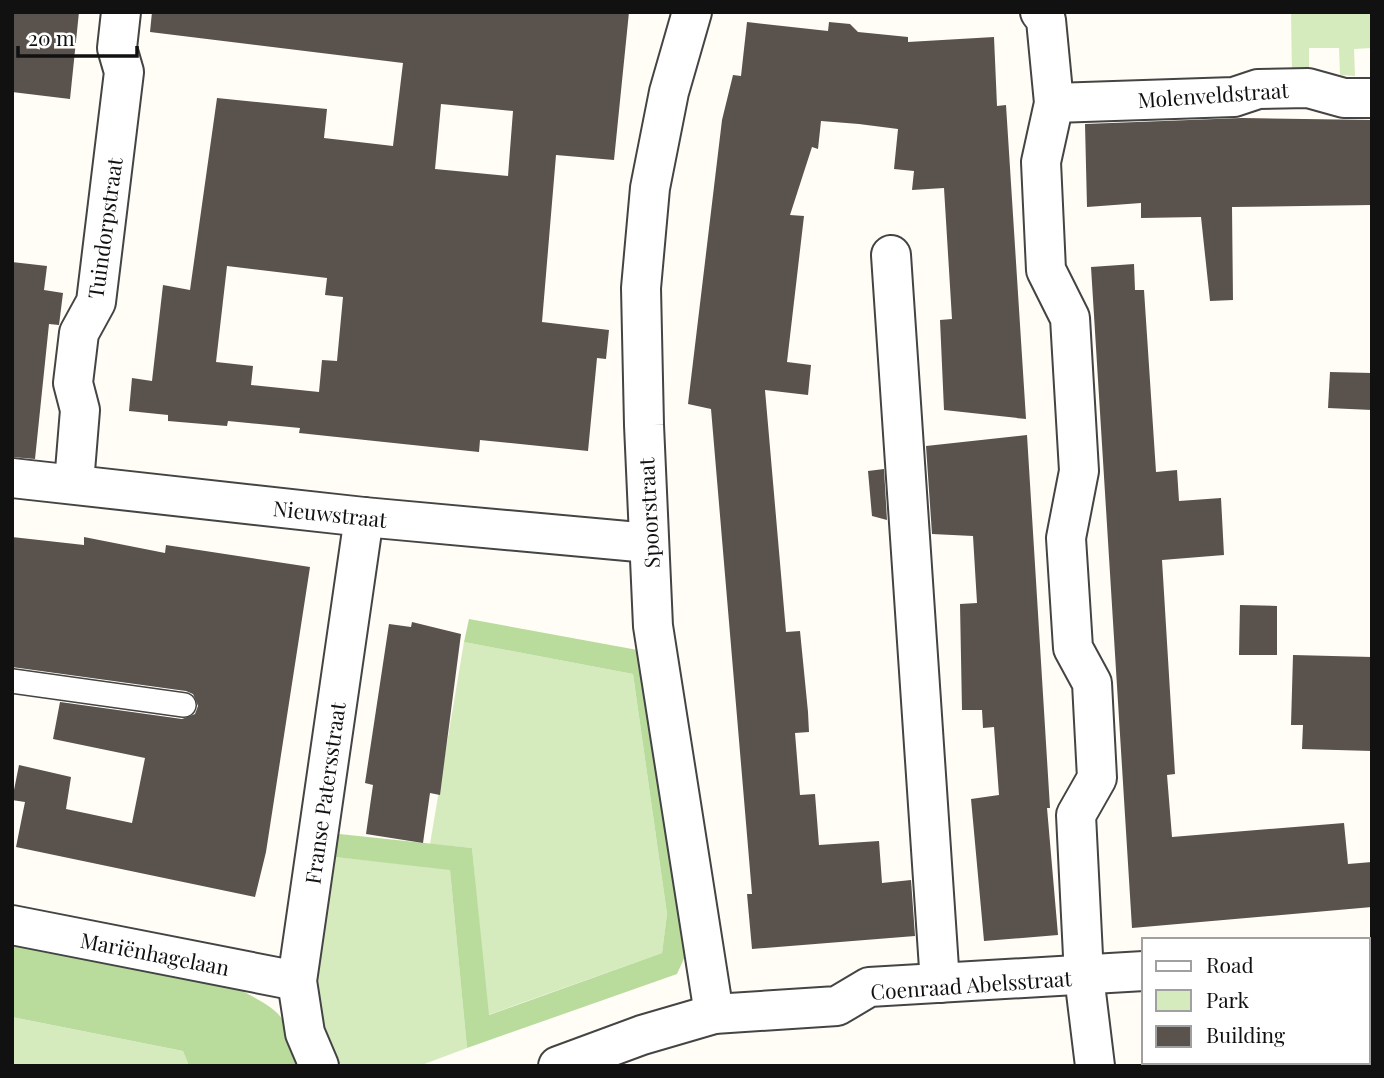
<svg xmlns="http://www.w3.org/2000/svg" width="1384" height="1078" viewBox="0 0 1384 1078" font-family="'Playfair Display',serif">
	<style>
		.green { fill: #d5ebbd }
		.forest { fill: #b9dc9c }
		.building { fill: #5a524d; fill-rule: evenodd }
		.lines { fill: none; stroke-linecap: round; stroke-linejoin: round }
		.service-casing { stroke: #444; stroke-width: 26 }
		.minor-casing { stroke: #444; stroke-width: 42 }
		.service { stroke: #fff; stroke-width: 23 }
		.minor { stroke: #fff; stroke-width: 38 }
		.labels { text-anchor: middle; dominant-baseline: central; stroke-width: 7; stroke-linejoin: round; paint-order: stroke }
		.street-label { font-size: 21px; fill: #111; stroke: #fff }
	</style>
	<rect width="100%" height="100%" fill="#fffdf5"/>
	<g class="green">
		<path d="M1291,12H1372V48L1354,49L1355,76L1340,75L1339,48H1309V75H1292Z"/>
		<path d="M464,642L633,674L667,914L662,953L488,1015L472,848L430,844Z"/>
		<path d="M326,856L450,869L467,1048L419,1066H331L312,973Z"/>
		<path d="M12,1017L183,1051L189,1066H12Z"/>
	</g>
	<g class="forest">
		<path d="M469,619L654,653L686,954L677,974L467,1048L450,870L326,856L330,833L472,848L489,1015L662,953L667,914L633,674L464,642Z"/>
		<path d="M12,945L239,989C283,1013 289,1016 296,1066H189L183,1051L12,1017Z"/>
	</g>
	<g class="building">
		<path d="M12,12H79L70,99L12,92Z"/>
		<path d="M152,12H629L614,160L556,155L542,322L609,330L606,359L597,358L588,451L480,440L479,452L299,433L300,428L228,421L227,426L168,421V415L129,411L132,378L152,381L163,285L190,290L217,98L327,109L324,138L393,146L403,63L150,32ZM441,104L513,111L508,176L435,169ZM227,266L327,278L325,295L343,297L337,361L322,360L319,392L251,385L253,366L216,362Z"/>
		<path d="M747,22L828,31L829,22L850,24L858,32L908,37V42L994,37L997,106L1006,105L1026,419L944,410L940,320L952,319L944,188L912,190L914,171L894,169L898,129L859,124L821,121L818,149L812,147L790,215L804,216L787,362L811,365L808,395L765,390L786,632L800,631L808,712L809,732L795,733L800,795L815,794L819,845L879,841L882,883L911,880L915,936L752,949L747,894H752L711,409L688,404L722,120L733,75L741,76Z"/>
		<path d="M1242,118L1372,120V205L1232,207L1233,300L1210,301L1201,217L1141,218V203L1087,207L1085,124Z"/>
		<path d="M12,262L47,266L44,290L63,293L59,325L49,324L35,459L12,457Z"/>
		<path d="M1134,264L1135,290H1144L1156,472L1177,470L1179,501L1221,498L1224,555L1162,560L1175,774L1167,775L1172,837L1344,823L1348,864L1372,862V907L1132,928L1091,267Z"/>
		<path d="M1330,372L1372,373V410L1328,408Z"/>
		<path d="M1027,435L1050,808H1047L1058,935L984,941L971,799L999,795L994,727L983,728L982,710H962L960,604L977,603L973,536L932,534L926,446Z"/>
		<path d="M884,469L887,520L872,516L868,471Z"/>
		<path d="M12,537L84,545V537L165,553L166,545L310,567L266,852L255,897L16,847L25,802L12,800L19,765L71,777L66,809L132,823L145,758L53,739L60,702L182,719L195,714L198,706L193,694L186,691L12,667Z"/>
		<path d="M1240,605L1277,606V655H1239Z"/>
		<path d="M412,622L461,634L440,795L430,793L423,843L366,834L373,785L365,783L389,624L411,627Z"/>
		<path d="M1293,655L1372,657V751L1302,749L1303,725H1291Z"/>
	</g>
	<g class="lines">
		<defs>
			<path id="service" d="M12,681L184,705"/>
			<g id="minor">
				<path d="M692,12L669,92L650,188L641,288L644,425L653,626L714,1014"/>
				<path d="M1040,12L1046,20L1054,103L1041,162L1046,270L1070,318L1079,471L1066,538L1073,648L1092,683L1097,778L1076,815L1084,976L1095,1066"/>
				<path d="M1054,103L1234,97L1258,89L1308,88L1344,98H1372"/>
				<path d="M891,255L940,983"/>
				<path d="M12,478L364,517L649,543"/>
				<path d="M74,483L80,410L73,383L79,333L96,302L124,72L117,48L121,12"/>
				<path d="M12,925L297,981"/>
				<path d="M1368,992H1372"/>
				<path d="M319,1066L305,1033L297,981L364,517"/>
				<path d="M558,1066L642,1035L714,1014L837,1006L869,987L1144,971"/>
				<path d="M1162,1066L1206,1062"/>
			</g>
		</defs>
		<use href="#service" class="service-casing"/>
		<use href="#minor" class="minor-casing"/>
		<use href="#service" class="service"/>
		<use href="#minor" class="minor"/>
	</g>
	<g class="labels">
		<g class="street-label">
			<text transform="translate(1213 94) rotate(-4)">Molenveldstraat</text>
			<text transform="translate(104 228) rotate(-82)">Tuindorpstraat</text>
			<text transform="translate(330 513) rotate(6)">Nieuwstraat</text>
			<text transform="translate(648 513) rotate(-93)">Spoorstraat</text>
			<text transform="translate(324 793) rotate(-82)">Franse Patersstraat</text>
			<text transform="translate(155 953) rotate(11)">Mariënhagelaan</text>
			<text transform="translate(971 984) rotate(-4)">Coenraad Abelsstraat</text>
		</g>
	</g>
	<rect width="1384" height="1078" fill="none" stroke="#111111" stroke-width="28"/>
	<rect x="1142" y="938" width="228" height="126" fill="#ffffff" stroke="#a0a0a0" stroke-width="2"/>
	<rect x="1156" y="961" width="35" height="10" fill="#ffffff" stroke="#a0a0a0" stroke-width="2"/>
	<text x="1206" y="973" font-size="21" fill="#111111">Road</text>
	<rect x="1156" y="990" width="35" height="21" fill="#d5ebbd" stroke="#a0a0a0" stroke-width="2"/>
	<text x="1206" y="1008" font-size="21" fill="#111111">Park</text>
	<rect x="1156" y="1026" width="35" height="21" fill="#5a524d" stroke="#a0a0a0" stroke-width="2"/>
	<text x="1206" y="1043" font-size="21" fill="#111111">Building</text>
	<path d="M18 46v10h119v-10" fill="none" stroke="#111111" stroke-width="3.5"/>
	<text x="28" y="46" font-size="21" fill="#111111" stroke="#ffffff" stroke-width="5" paint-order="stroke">20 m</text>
</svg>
